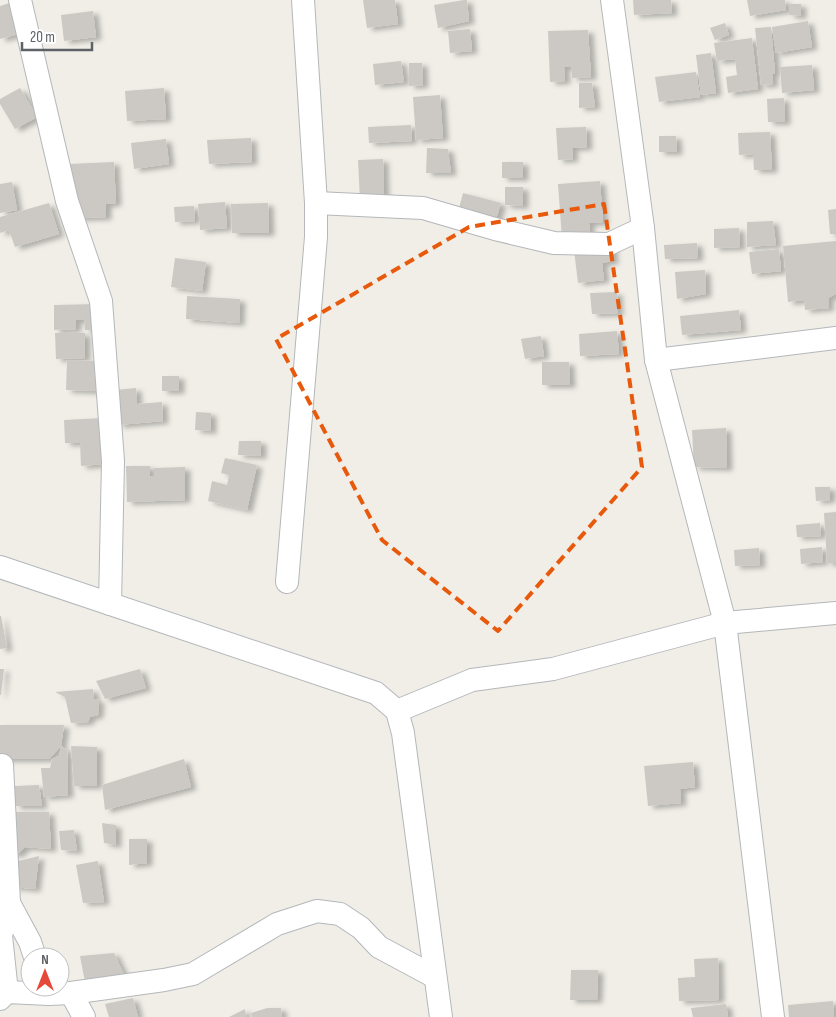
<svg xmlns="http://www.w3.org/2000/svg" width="836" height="1017" viewBox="0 0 836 1017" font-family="'Sofia Sans Condensed',sans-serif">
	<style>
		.building { fill: #ccc9c4; filter: url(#shadow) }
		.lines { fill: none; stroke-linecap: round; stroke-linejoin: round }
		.street-casing { stroke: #b4b7bb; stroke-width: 24 }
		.street { stroke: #fff; stroke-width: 22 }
		.marked { fill: none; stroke: #e8590c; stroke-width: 4; stroke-dasharray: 10 6; stroke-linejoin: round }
	</style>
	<defs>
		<filter id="shadow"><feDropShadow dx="5.5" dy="3" stdDeviation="2.5" flood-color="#0004"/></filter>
	</defs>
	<rect width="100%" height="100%" fill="#f0eee7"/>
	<g class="building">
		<path d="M363,0H395L398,24L367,28Z"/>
		<path d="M464,0H467L469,21L438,28L434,5Z"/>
		<path d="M633,0H671L672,13L634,15Z"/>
		<path d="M747,0H785L786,10L750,16Z"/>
		<path d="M13,2L22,33L0,39V6Z"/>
		<path d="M789,4H801V16L789,15Z"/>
		<path d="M93,11L96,37L64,41L61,15Z"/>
		<path d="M808,21L812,47L776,53L772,27Z"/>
		<path d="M725,23L729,35L715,40L710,28Z"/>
		<path d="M771,27L775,73L772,74L773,84L761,85L755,28Z"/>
		<path d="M470,29L472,51L450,53L448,31Z"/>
		<path d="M588,30L591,77L572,78L571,67H564L565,81L550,82L548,31Z"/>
		<path d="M752,38L758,89L728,93L726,77L737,75L735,59L717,61L714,43Z"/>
		<path d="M711,53L716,93L701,95L696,55Z"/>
		<path d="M401,61L404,82L375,85L373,64Z"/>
		<path d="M409,63H422L423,85L409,86Z"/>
		<path d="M812,65L814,90L782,93L780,67Z"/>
		<path d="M696,72L700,97L659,102L655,77Z"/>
		<path d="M579,83H592L595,107L579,108Z"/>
		<path d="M20,88L37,117L15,129L0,104V99Z"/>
		<path d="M164,88L166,119L127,121L125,91Z"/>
		<path d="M440,95L443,138L416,140L413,97Z"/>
		<path d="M784,98L785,122H768L767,99Z"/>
		<path d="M411,125L412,141L369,143L368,127Z"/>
		<path d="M586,127L587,147L572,148L573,159L558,160L556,128Z"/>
		<path d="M770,132L772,170H754L753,154L739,155L738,133Z"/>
		<path d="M659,136H676L677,152H659Z"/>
		<path d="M251,138L252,162L209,164L207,140Z"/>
		<path d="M166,139L169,164L134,169L131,143Z"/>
		<path d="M427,148L448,149L451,173H426Z"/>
		<path d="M383,159L384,200L360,201L358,160Z"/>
		<path d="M114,162L116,203L106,204V217L77,218L75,182H70L69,164Z"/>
		<rect x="502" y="162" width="21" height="16"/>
		<path d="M600,181L603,222L589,223L590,237L562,239L558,184Z"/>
		<path d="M12,182L17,210L0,213V184Z"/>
		<path d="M505,187H523V206L505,205Z"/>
		<path d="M463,193L501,203L495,222L458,212Z"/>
		<path d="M225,202L227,228L200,230L198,204Z"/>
		<path d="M49,203L59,234L15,247L9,230L0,233V217Z"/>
		<path d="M268,203L269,233H232L231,204Z"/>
		<path d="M194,206L195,221L175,222L174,207Z"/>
		<path d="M836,209V234H830L828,210Z"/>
		<path d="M773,221L776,245L747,247V222Z"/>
		<path d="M739,228L740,247L714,248V229Z"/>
		<path d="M836,241V294L828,298L829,308L805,310L804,300L788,302L783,246Z"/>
		<path d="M697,243L698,258L665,259L664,245Z"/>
		<path d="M612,246L613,261L602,263L604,280L578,283L574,250Z"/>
		<path d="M779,249L781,271L752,274L749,252Z"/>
		<path d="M175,258L206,262L202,291L171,287Z"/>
		<path d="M705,270L706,294L677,299L675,272Z"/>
		<path d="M617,292L618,313L592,314L590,293Z"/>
		<path d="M187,296L240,299L239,323L186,319Z"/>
		<path d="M97,304V330H85L84,320H76V329L54,330V305Z"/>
		<path d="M739,310L741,330L682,335L680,316Z"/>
		<path d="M617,331L619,354L580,356L579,334Z"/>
		<path d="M55,333H85V358L56,359Z"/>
		<path d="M541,336L544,356L525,359L521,339Z"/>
		<path d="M67,360L99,361L97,391L66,390Z"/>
		<path d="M542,362H569L570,385H542Z"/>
		<rect x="162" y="376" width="17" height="15"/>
		<path d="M136,388L137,404L162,402L163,421L118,425L115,390Z"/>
		<path d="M196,412L211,413V431L195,430Z"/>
		<path d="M103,418L105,464L81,466L80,443H65L64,420Z"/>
		<path d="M726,428L727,468L694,467L692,430Z"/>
		<path d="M239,441H261V456L238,455Z"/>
		<path d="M225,458L257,465L247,510L208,501L212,481L227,485L229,475L221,473Z"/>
		<path d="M126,466H150V476H154V468L185,467V500L127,502Z"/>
		<path d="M815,487H830V500L816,501Z"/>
		<path d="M836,512V563H827L824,513Z"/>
		<path d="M820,523L821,536L797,537L796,525Z"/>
		<path d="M822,547L823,562L801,564L800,549Z"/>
		<path d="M759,548L760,565L735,566L734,550Z"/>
		<path d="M0,616H1L7,648L0,649Z"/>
		<path d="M0,669H4L1,695H0Z"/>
		<path d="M140,669L146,688L105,699L96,681Z"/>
		<path d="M93,689L94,699L99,700L98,715L90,717L88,722L71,723L65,697L55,692Z"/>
		<path d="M0,725H64L61,746L49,759H0Z"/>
		<path d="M61,746L67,750L68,795L44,797L41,768H50L52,759L59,756Z"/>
		<path d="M71,746L97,747V786H74Z"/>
		<path d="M184,759L191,787L105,810L102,785Z"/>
		<path d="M693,762L695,787L680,789L681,803L648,806L644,766Z"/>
		<path d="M39,785L42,806H15V786Z"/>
		<path d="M11,812H49L51,849L25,847L18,854H10Z"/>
		<path d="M102,823L116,825V845L104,843Z"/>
		<path d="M74,830L77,851L61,850L59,831Z"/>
		<path d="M129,839H147V863L129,865Z"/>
		<path d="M39,856L35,889L13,887L14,862Z"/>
		<path d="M98,861L104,902L83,903L76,865Z"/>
		<path d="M114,953L126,979L85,982L80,956Z"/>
		<path d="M718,958L719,1000L679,1001L678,978L695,977L694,959Z"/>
		<path d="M571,970H598L597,1000H570Z"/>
		<path d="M133,998L138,1017H109L105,1004Z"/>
		<path d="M833,1001L834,1017H789L788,1005Z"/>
		<path d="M726,1004L728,1017H693L691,1008Z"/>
		<path d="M267,1008H281L282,1017H252L251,1013Z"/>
		<path d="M245,1009L246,1017H229Z"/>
	</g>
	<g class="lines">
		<defs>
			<g id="street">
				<path d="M20,0L67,201L101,301L113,461L110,604"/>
				<path d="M612,0L643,228L656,360L725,623L773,1017"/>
				<path d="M316,203L423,208L495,229L554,243L609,244L643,228"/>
				<path d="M656,360L836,338"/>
				<path d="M0,567L376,693L397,711L403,733L441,1017"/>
				<path d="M287,582L316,237V203L303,0"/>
				<path d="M397,711L472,680L553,669L725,623L836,613"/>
				<path d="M2,765L9,903L1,936L7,992"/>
				<path d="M9,903L30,942L35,957"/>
				<path d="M71,993L84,1017"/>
				<path d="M0,999L7,992L49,994L71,993L164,980L193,974L277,924L317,911L340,914L361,928L379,947L435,977"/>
			</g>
		</defs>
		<use href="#street" class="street-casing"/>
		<use href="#street" class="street"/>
	</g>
	<path class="marked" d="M604,204L642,467L498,631L382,540L276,339L469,227Z"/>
	<g transform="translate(45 972)"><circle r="24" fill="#ffffff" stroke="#bfc0c2"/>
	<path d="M0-4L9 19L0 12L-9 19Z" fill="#e44939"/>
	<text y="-8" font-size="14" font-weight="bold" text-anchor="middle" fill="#5e6266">N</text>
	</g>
	<path d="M22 42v8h70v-8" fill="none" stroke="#5e6266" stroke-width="2.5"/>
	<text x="30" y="42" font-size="15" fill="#5e6266" stroke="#ffffff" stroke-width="4" paint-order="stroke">20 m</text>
</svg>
